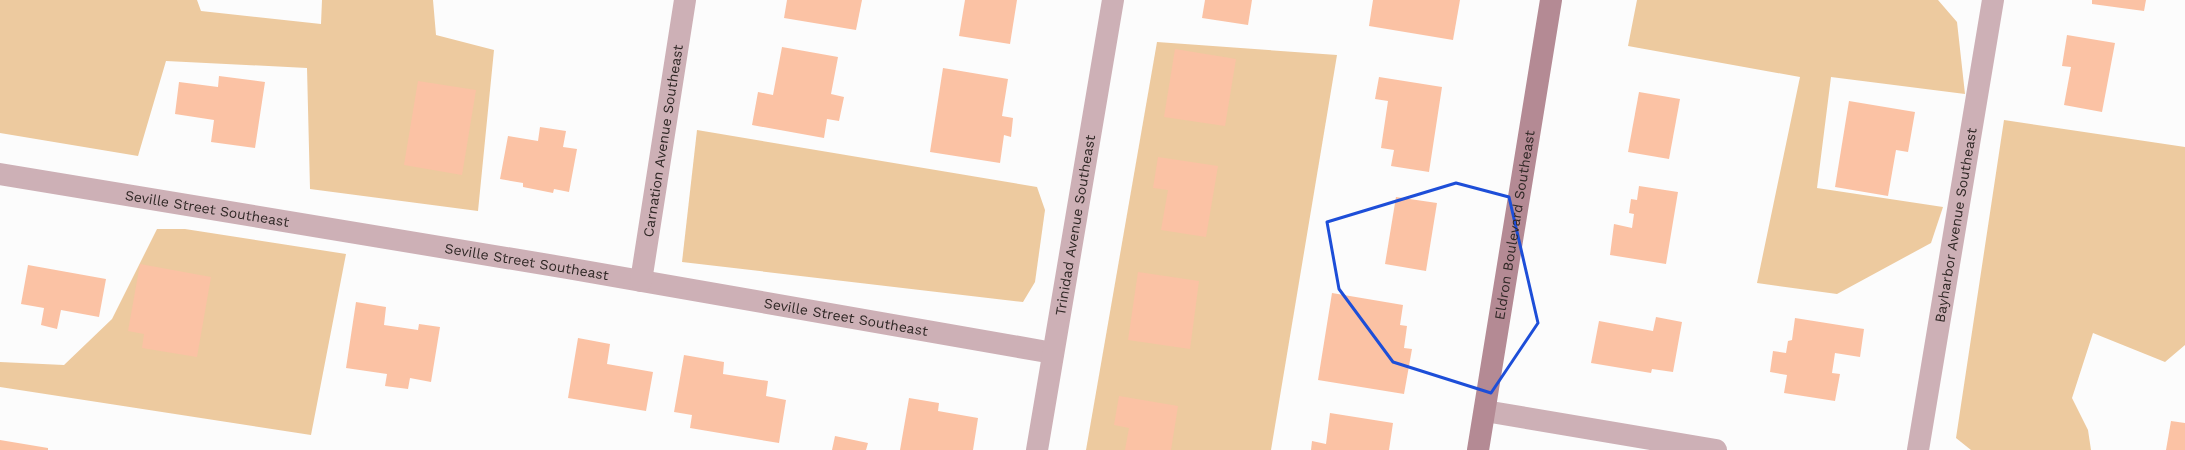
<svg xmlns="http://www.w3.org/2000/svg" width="2185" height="450" viewBox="0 0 2185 450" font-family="'Work Sans',sans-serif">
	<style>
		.green { fill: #edca9f }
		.building { fill: #fbc2a4 }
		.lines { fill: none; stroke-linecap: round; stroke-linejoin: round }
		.street { stroke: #cdb0b6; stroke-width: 22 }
		.secondary { stroke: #b48a94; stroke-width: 22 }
		.marked { fill: none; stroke: #1d4ed8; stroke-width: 3; stroke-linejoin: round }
		.labels { text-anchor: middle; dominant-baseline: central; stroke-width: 3; stroke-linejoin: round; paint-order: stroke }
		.street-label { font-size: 14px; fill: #302826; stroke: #fff }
	</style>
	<rect width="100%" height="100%" fill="#fcfcfc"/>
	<g class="green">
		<path d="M0,0H197L201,11L321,24L322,0H433L436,35L494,50L478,211L310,189L307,68L166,61L138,156L0,133Z"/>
		<path d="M1637,0H1938L1957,22L1965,94L1831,77L1817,188L1943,207L1931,243L1837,294L1757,283L1800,77L1628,46Z"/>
		<path d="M1157,42L1337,55L1271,450H1086Z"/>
		<path d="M2004,120L2185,147V345L2165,362L2093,333L2072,398L2088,430L2091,450H1971L1956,438Z"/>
		<path d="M697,130L1037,187L1045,210L1035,282L1023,302L682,262Z"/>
		<path d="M157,229H185L346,254L311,435L0,387V362L64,365L112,319Z"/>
	</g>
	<g class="building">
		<path d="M787,0H862L856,30L784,18Z"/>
		<path d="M965,0H1017L1010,44L959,36Z"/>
		<path d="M1205,0H1252L1248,25L1202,18Z"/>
		<path d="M1373,0H1460L1453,40L1369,26Z"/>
		<path d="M2092,0H2146L2144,11L2092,4Z"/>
		<path d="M2067,35L2115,43L2102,112L2064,105L2071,67L2062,66Z"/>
		<path d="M782,47L838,57L831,94L844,97L839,121L827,119L824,138L752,125L758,92L773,95Z"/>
		<path d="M1175,49L1236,59L1225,126L1164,117Z"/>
		<path d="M943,68L1008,79L1002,116L1013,118L1011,137L1004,135L1000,163L930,152Z"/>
		<path d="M219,76L265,82L255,148L211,142L214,120L175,114L179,82L218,87Z"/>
		<path d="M1379,77L1442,87L1429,172L1391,166L1394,150L1381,148L1388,101L1375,99Z"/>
		<path d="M418,81L476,90L462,175L404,165Z"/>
		<path d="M1639,92L1680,99L1669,159L1628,152Z"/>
		<path d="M1849,101L1915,112L1908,152L1896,150L1888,196L1835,187Z"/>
		<path d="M540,127L566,131L563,147L577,149L569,192L554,189L553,193L523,187V183L500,179L508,136L538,141Z"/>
		<path d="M1158,157L1218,166L1206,237L1161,230L1168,190L1153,188Z"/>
		<path d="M1639,186L1678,192L1666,264L1610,255L1614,224L1632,228L1634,214L1629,213L1631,199L1637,200Z"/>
		<path d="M1396,197L1437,203L1426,271L1385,264Z"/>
		<path d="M140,264L211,277L197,357L142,348L144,334L128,331Z"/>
		<path d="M28,265L106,279L99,317L61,310L57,329L41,325L44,308L21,304Z"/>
		<path d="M1138,272L1199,281L1190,349L1128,340Z"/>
		<path d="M1332,293L1403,305L1400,325L1407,326L1404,348L1412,349L1404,394L1318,380Z"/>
		<path d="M356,302L386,307L384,325L418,330L419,324L440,327L431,382L410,378L408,389L385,386L387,374L346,368Z"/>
		<path d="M1656,317L1682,322L1673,372L1652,369L1651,373L1591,363L1599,321L1653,331Z"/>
		<path d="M1795,318L1864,329L1860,357L1835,353L1832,373L1840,374L1835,401L1784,393L1787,375L1770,372L1773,351L1786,353L1788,341L1792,340Z"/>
		<path d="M578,338L610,344L607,364L653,372L646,411L568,398Z"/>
		<path d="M684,355L724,362L723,374L768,381L766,396L786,400L779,443L690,428L692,415L674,412Z"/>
		<path d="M1119,396L1178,406L1171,450H1125L1129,428L1114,425Z"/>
		<path d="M909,398L939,403L938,411L978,418L973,450H900Z"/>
		<path d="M1330,413L1393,423L1389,450H1311L1312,441L1326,444Z"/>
		<path d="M2171,421L2185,423V450H2166Z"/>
		<path d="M835,436L868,443L866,450H832Z"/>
		<path d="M0,440L48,448V450H0Z"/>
	</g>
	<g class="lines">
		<g class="street">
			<path id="s1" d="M0,174L567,268L1053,353"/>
			<path id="s2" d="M641,281L685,0"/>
			<path d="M1485,411L1716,450"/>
			<path id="s3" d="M1037,450L1113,0"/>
			<path id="s4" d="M1918,450L1993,0"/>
		</g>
		<path class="secondary" id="s5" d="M1478,450L1551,0"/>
	</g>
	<path class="marked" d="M1456,183L1509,197L1538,323L1491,393L1393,362L1339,289L1327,222Z"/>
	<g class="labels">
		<g class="street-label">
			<text stroke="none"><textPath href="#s2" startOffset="142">Carnation Avenue Southeast</textPath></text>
			<text stroke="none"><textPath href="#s1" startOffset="210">Seville Street Southeast</textPath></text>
			<text stroke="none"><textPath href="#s3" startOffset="228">Trinidad Avenue Southeast</textPath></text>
			<text stroke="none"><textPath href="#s5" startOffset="228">Eldron Boulevard Southeast</textPath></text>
			<text stroke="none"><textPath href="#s4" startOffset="228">Bayharbor Avenue Southeast</textPath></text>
			<text stroke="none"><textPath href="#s1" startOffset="534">Seville Street Southeast</textPath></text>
			<text stroke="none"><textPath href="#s1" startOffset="858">Seville Street Southeast</textPath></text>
		</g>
	</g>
</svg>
